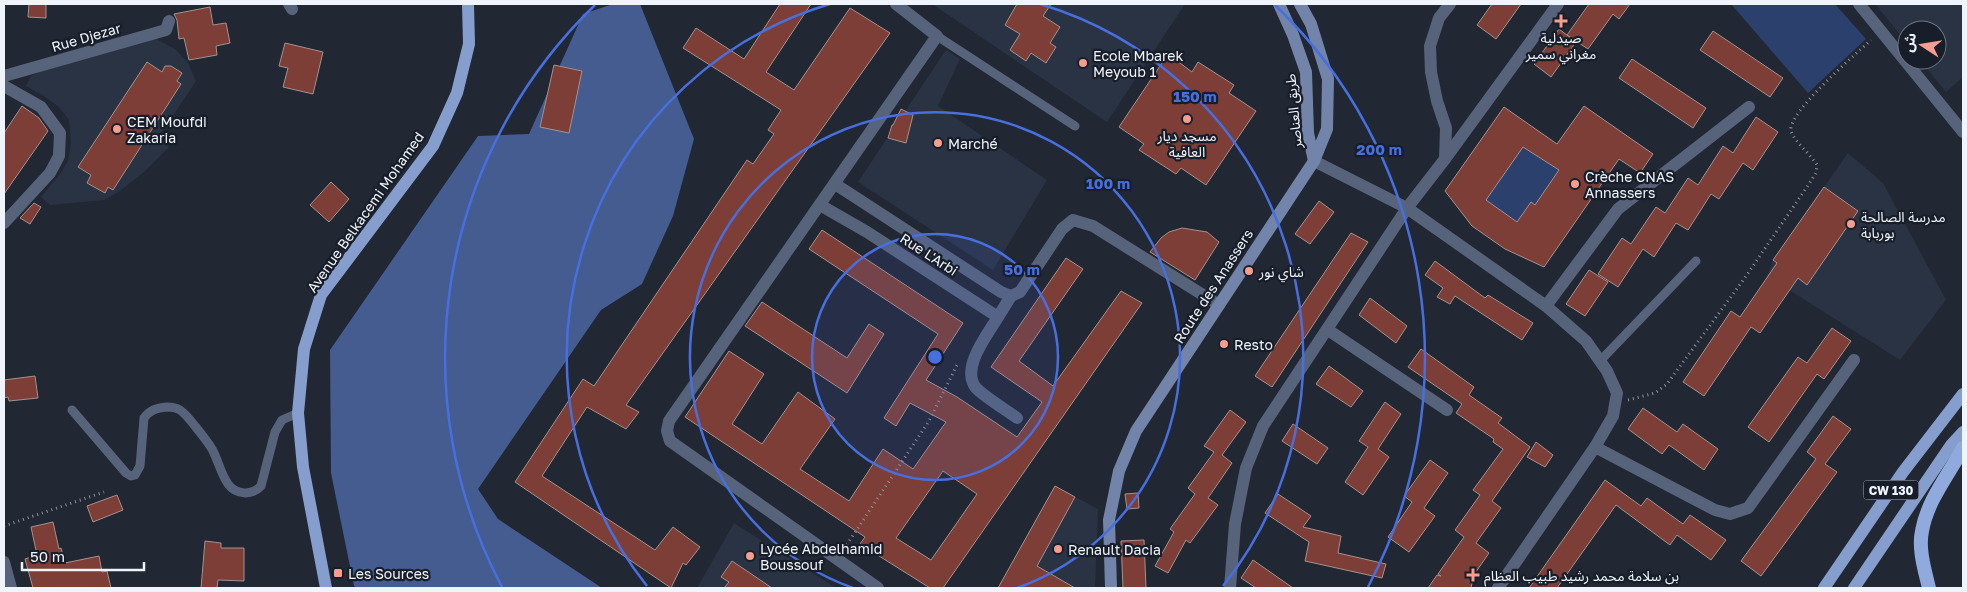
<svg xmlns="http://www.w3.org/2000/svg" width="1967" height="592" viewBox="0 0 1967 592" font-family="'Golos Text','Noto Sans Arabic',sans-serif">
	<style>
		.built { fill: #2a3344 }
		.green { fill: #2b406d }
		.forest { fill: #445c90 }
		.building { fill: #7c3e36; stroke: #a5928e; fill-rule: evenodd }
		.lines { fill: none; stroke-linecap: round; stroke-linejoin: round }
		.path { stroke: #8d929c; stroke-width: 3; stroke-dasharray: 1 4; stroke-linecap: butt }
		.service { stroke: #57637a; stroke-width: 9 }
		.minor { stroke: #57637a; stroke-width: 12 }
		.tertiary { stroke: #57637a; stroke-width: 12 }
		.secondary { stroke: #7284a9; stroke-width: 12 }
		.primary { stroke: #869ecd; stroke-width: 12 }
		.trunk { stroke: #90aade; stroke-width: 14 }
		.ring { fill: none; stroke: #476fdf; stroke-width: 2.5 }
		.poi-dot { fill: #f59d8f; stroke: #181e29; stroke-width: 2 }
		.labels { text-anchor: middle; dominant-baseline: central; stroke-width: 4.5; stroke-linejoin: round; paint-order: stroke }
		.shield { fill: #181e29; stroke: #afb4bd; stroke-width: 1 }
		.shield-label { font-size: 12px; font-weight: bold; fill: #f0f4fc }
		.street-label { font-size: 14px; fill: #f0f4fc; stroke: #181e29 }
		.poi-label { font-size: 14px; fill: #f0f4fc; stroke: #181e29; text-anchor: start }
		.centre { fill: #476fdf; stroke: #181e29; stroke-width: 2.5 }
		.ring-label { font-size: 15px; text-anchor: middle; font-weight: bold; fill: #476fdf; stroke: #181e29; stroke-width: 4.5; stroke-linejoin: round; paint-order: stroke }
	</style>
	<rect width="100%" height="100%" fill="#212733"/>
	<g class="built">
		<path d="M932,4H1185L1107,122Z"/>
		<path d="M1875,4H1963V77L1946,92L1920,60H1937V30H1907V43Z"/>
		<path d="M154,38L175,49L188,63L196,81L158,138L169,147L144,172L120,191L104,200L50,205L41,197L60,174L68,161L71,143L69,120L58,106L42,95L26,86L31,76L46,69Z"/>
		<path d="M946,50L960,59L938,106L1047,180L993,270L858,182Z"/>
		<path d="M1848,153L1883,183L1946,300L1900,360L1767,276L1773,260Z"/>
		<path d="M1055,486L1098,509L1095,588H998Z"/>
		<path d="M734,523L836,588H697Z"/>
	</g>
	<g class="green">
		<path d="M1731,4H1835L1866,39L1808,93Z"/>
		<path d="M1523,147L1559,170L1535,205L1531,202L1517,222L1486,200Z"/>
	</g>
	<path class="forest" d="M613,4H640L694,139L673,216L642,284L601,310L478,489L498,519L602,588H357L354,586L331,473L330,350L478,136L529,134L583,14Z"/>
	<g class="building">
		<path d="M29,4H46V18L28,17Z"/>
		<path d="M780,4H811L766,72L794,90L850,8L890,33L626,405L639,412L626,429L587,407L542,476L655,550L673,527L700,547L686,565L683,563L671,588L515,482L583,379L594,386L747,160L753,164L774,134L768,130L781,110L683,48L696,28L744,59Z"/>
		<path d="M1017,4H1051L1043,16L1060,27L1050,43L1056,47L1046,63L1031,53L1026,61L1010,50L1020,34L1005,25Z"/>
		<path d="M1492,4H1521L1496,39L1477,25Z"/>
		<path d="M1589,4H1630L1619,19L1613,14L1588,49L1567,35Z"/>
		<path d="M210,7L213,25L226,23L230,43L216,46L217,55L189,60L184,38L179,39L177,20L174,14Z"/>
		<path d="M1559,29L1576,42L1551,77L1534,64Z"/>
		<path d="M1713,31L1783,78L1770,97L1700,50Z"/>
		<path d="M285,43L323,52L313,94L283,87L288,68L279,66Z"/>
		<path d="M1168,54L1192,72L1198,62L1234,85L1229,93L1256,111L1206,185L1181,168L1176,174L1139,150L1144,144L1119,127Z"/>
		<path d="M1632,59L1706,108L1693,128L1619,78Z"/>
		<path d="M147,62L162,72L165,66H171L182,73L177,81L181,84L113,190L108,187L105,193L87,183L91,175L78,167Z"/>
		<path d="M554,65L582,71L569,133L540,127Z"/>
		<path d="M22,106L39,118L48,131L4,194V133Z"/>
		<path d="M1584,106L1653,154L1640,173L1619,159L1544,267L1505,249L1472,226L1445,191L1504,107L1557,144ZM1523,147L1559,170L1535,205L1531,202L1517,222L1486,200Z"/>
		<path d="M901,109L913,115L906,143L888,138L892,125H893Z"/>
		<path d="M1756,117L1778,132L1753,170L1743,163L1719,199L1711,194L1688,230L1676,223L1654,257L1643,249L1618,287L1598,274L1622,238L1631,244L1656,207L1665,213L1688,178L1698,185L1723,146L1733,153Z"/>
		<path d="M331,182L349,199L329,222L310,205Z"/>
		<path d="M1824,187L1858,211L1807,285L1798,278L1760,333L1751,327L1704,396L1683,382L1731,311L1740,317L1777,263L1773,260Z"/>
		<path d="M1319,201L1334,212L1310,244L1295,234Z"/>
		<path d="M34,203L41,207L30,224L20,218Z"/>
		<path d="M1182,228L1207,232L1219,242L1195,280L1150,252L1161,238L1169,232Z"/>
		<path d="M822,230L963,323L926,380L957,397L1017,437L1042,402L991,367L1066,258L1083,269L1019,361L1053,386L1121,291L1142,303L943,588H930L860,544L865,537L685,417L729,351L764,374L732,424L762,444L798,392L835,419L800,469L849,501L883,449L913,469L946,422L910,403L896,426L884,418L938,334L809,249ZM943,471L977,494L931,560L896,538Z"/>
		<path d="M1351,233L1368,242L1272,387L1255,376Z"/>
		<path d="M1435,261L1485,298L1488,295L1533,323L1522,340L1455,296L1450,304L1437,297L1443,288L1425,275Z"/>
		<path d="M1589,270L1608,282L1585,316L1566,304Z"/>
		<path d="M1370,298L1407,326L1396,343L1359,315Z"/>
		<path d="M762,302L847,358L869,324L884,334L847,393L745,326Z"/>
		<path d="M1832,328L1851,341L1824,379L1817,374L1769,442L1748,427L1798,357L1807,363Z"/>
		<path d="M1421,349L1474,387L1469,395L1502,418L1498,423L1530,447L1492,501L1501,508L1476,543L1489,553L1469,582L1472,583L1471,588H1428L1437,575L1441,576L1438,574L1464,537L1455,530L1480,495L1473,490L1503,449L1493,442L1494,439L1456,413L1462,404L1408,367Z"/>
		<path d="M1329,366L1363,391L1351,407L1316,384Z"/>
		<path d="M35,376L38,398L9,401L8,397L4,398V380Z"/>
		<path d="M1385,402L1401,414L1378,449L1389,457L1363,495L1345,482L1368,447L1359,441Z"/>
		<path d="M1643,408L1677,432L1683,424L1718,449L1704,470L1669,445L1662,454L1628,429Z"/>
		<path d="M1230,410L1246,422L1222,455L1232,463L1208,498L1218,505L1190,543L1186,540L1168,573L1155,566L1174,532L1170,529L1195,494L1188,488L1214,452L1204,446Z"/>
		<path d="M1833,416L1851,429L1825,464L1837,472L1761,576L1741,561L1816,459L1807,452Z"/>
		<path d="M1293,424L1328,448L1317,464L1282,441Z"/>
		<path d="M1536,442L1553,455L1545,467L1527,457Z"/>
		<path d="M1430,460L1448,473L1424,508L1435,516L1409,552L1388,537L1412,502L1404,496Z"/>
		<path d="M1605,480L1641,506L1647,498L1683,524L1690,515L1726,540L1711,560L1677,535L1670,545L1616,505L1557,588H1529Z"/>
		<path d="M1055,486L1075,497L1037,566L1075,588H998Z"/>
		<path d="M1138,493L1139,508L1127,509L1125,494Z"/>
		<path d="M1278,494L1311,516L1303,527L1341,536L1338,553L1386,564L1382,578L1305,561L1309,542L1265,513Z"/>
		<path d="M117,495L123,510L93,522L87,506Z"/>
		<path d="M53,522L59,549L61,548L65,563L99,556L102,572L107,571L111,588H33L25,559L37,555L31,527Z"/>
		<path d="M1144,540L1146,588H1123L1121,541Z"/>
		<path d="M205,541L221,543V548H244V581L218,580L217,588H201Z"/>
		<path d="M1253,560L1293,588H1256L1241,578Z"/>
		<path d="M732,561L772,588H724L729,582L721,577Z"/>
	</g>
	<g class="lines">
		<g class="path">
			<path d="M1628,400L1655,393L1667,384L1744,279L1809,184L1816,173L1817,165C1811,155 1794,141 1791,131C1787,113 1856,54 1871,40"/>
			<path d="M4,526L104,492"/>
			<path d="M844,549L929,421L957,365"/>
		</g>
		<g class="service">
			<path d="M937,36L1075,126"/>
			<path d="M1600,361L1696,261"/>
			<path d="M72,410L126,473L131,476L135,475L140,466L144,418C150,410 156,408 167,407C180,407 183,412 191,421C198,430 206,439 212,449C218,460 221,474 228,484C236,495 252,496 261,486L275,432L282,420L298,413"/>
		</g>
		<g class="minor">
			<path d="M289,4L292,9"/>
			<path d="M4,76L166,30L169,21"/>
			<path d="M4,86L41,107L60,133L59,156L50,173L4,223"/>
			<path d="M1445,159L1558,4"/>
			<path d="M835,184L1001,292L1011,296L1020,292L1062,229L1073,220L1093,226L1219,305"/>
			<path d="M820,205L867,232L998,317L1011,296"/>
			<path d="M1546,306L1618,209L1749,107"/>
			<path d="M998,317C988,334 960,368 976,388C985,397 1006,410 1017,418"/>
			<path d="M1328,330L1447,410"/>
			<path d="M1595,447L1715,510L1730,514L1748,508L1854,360"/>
			<path d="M4,562L11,588"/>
			<path d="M878,588L670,441L667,431L669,421L937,36L896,4"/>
			<path d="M1230,588L1235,524L1246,468L1263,426L1407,208L1546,306L1586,341L1607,371L1617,393L1613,416L1595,447L1498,588"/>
		</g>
		<g class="tertiary">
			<path d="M1859,4L1963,132"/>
			<path d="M1314,161L1407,208L1445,159L1446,128L1437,101L1431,72L1430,46L1439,18L1450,4"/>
		</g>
		<g class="secondary">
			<path d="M1279,4L1293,35L1306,72L1308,133L1314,161"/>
			<path d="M1111,588L1109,520L1119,471L1136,431L1314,161L1327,129L1328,79L1311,24L1300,4"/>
		</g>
		<g class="primary">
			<path d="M326,588L303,467L298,413L304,349L321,295L433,146L457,93L469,44L468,4"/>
			<path d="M1824,588L1903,472L1963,394"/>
			<path d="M1854,588L1951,445L1963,432"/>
		</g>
		<path class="trunk" d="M1929,588C1925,571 1918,549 1922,531C1927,501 1949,474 1963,448"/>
	</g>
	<circle cx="935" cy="357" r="123" fill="#476fdf" fill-opacity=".12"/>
	<g class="ring">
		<circle cx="935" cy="357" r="123"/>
		<path d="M853 588A245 245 0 1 1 1017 588"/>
		<path d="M647 586A368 368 0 0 1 830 4M1040 4A368 368 0 0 1 1223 586"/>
		<path d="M502 587A490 490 0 0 1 595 5M1275 5A490 490 0 0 1 1368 587"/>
	</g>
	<g class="poi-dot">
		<path d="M1558.5 13.5h5v5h5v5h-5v5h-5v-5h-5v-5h5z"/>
		<circle cx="1083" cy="63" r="5"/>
		<circle cx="1187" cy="119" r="5"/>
		<circle cx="117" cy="129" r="5"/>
		<circle cx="938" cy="143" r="5"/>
		<circle cx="1575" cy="184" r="5"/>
		<circle cx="1851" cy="224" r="5"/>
		<circle cx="1249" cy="271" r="5"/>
		<circle cx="1224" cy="344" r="5"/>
		<circle cx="1058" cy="549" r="5"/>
		<circle cx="750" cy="556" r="5"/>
		<rect x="333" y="568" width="10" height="10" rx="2.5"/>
		<path d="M1470.5 567.5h5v5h5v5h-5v5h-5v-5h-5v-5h5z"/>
	</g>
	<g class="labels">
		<rect class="shield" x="1863.5" y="480.5" width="55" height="19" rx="4"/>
		<g class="shield-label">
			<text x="1891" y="490">CW 130</text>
		</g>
		<g class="street-label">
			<text transform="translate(86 37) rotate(-16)">Rue Djezar</text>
			<text transform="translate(1293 111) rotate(-95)">طريق العناصر</text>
			<text transform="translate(365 212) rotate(-55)">Avenue Belkacemi Mohamed</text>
			<text transform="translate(929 254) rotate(33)">Rue L'Arbi</text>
			<text transform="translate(1213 286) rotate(-57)">Route des Anassers</text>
		</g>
		<g class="poi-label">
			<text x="1561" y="37" text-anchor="middle">صيدلية<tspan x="1561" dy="16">مغراني سمير</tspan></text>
			<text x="1093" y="55">Ecole Mbarek<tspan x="1093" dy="16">Meyoub 1</tspan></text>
			<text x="127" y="121">CEM Moufdi<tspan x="127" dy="16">Zakaria</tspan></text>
			<text x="1187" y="135" text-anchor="middle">مسجد ديار<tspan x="1187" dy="16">العافية</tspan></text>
			<text x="948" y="143">Marché</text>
			<text x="1585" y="176">Crèche CNAS<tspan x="1585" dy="16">Annassers</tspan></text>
			<text x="1861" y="216">مدرسة الصالحة<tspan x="1861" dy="16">بوربابة</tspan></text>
			<text x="1259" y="271">شاي نور</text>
			<text x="1234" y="344">Resto</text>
			<text x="760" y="548">Lycée Abdelhamid<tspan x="760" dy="16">Boussouf</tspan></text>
			<text x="1068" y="549">Renault Dacia</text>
			<text x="348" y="573">Les Sources</text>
			<text x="1484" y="575">بن سلامة محمد رشيد طبيب العظام</text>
		</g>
	</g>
	<circle cx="935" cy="357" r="8" class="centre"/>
	<g class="ring-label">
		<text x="1195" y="102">150 m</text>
		<text x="1379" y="155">200 m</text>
		<text x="1108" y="189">100 m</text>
		<text x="1022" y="275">50 m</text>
	</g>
	<rect width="1967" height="592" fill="none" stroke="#f0f4fc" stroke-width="10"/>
	<g transform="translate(1922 45) rotate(282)"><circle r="24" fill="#181e29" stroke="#6e747d"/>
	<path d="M0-4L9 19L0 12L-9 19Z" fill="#f59d8f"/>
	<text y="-8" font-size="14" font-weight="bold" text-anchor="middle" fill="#f0f4fc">ش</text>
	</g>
	<path d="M22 562v8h122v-8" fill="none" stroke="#f0f4fc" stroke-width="2.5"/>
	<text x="30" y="562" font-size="15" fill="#f0f4fc" stroke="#181e29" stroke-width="4" paint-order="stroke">50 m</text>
</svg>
